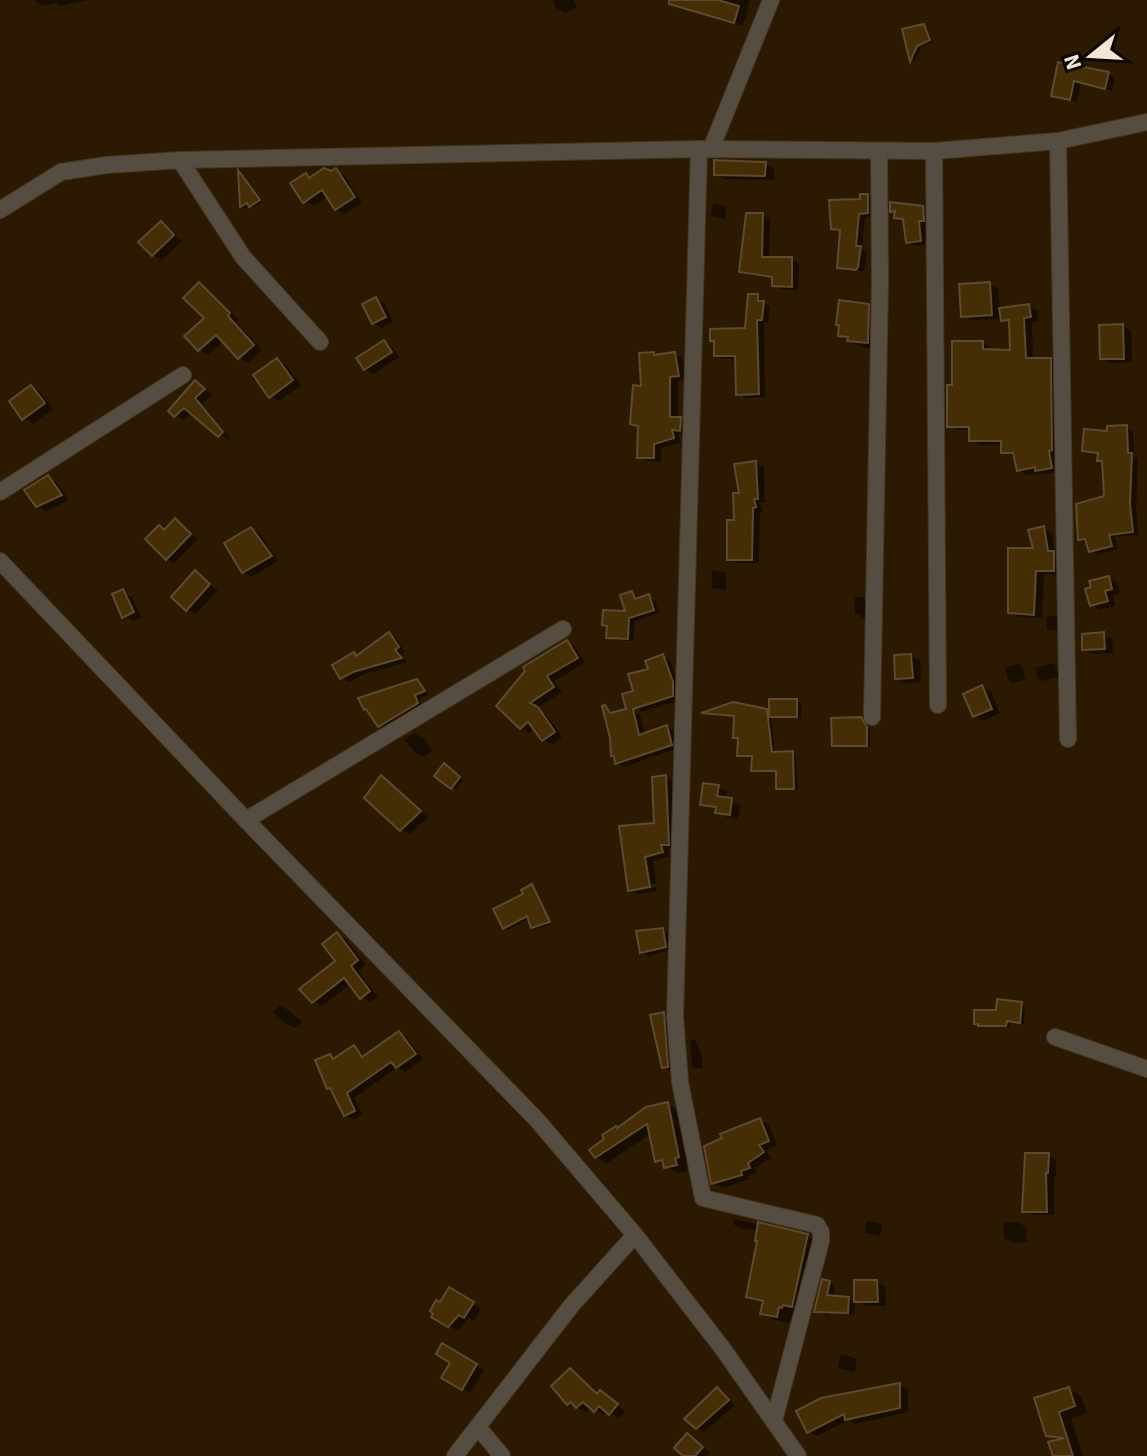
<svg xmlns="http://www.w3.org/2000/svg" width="1147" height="1456" viewBox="0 0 1147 1456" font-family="'Source Sans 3',sans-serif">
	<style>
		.shadow { fill: #0007 }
		.building { fill: #452e06; stroke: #5d4a2f; stroke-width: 2 }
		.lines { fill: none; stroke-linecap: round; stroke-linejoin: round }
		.street-casing { stroke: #47371f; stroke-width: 18 }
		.street { stroke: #554d41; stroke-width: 16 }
	</style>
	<rect width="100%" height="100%" fill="#2b1a01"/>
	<g class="shadow">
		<path d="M35,0H88L60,6L56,3L42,6Z"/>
		<path d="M553,0H574L577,8L565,13L556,8Z"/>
		<path d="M695,0H750L743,26L702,14L693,9Z"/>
		<path d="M923,26L927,28L933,42L921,47L914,62L904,30Z"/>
		<path d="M1059,64L1108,74L1115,78L1112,91L1081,83L1077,102L1060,98L1053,95Z"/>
		<path d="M765,163L774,169V180L725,179L716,174Z"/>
		<path d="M336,170L344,175L362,203L345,214L336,209L328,196L314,206L305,201L306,175L311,179Z"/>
		<path d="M240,173L262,202L254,207L250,205L245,208L242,206Z"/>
		<path d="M868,196L875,200V216L865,217L862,250L867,252L864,271H846L839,267L842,232L833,228Z"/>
		<path d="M713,203L726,207L725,219L711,216Z"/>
		<path d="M923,208L930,212V224H926L928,244L916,246L908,241L904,221L896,217V213L892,211Z"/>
		<path d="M763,215L770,219L769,259H792L799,264L798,290H781L774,285V279L749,275L742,271Z"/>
		<path d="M161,223L182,241L162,260L153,255Z"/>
		<path d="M990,284L998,289L1000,310L1029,306L1037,311L1039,321L1032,322L1033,360H1050L1059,364L1060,472L1027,475L1019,470L1016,457L1003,452V444L980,445L971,440V430H958L949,425L954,387L983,343L991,348V352H1012L1011,325L1003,319L971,320L963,315Z"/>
		<path d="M199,285L208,290L238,319L236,322L262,350L248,363L239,358L224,340L208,355L200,350L187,336L207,318Z"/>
		<path d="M757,296L770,307L768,323L764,322L765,397L745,398L738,394L737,359H723L716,355V342L712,340L747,329Z"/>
		<path d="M376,299L385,304L393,322L382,328L374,323Z"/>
		<path d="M868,306L882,314L881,350L863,348L840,335Z"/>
		<path d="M1123,326L1131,331L1132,362L1111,363L1102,358Z"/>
		<path d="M384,342L392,347L399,357L374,374L365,369Z"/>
		<path d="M653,354L658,357L674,354L682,358L686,379L678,381V419L688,424V434L678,433L681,442L661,448V462L647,461L639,457L640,428L632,423Z"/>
		<path d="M277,360L286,365L301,385L279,401L270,396Z"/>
		<path d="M195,383L212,395L202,404L230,438L228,440L192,413L184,420L176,415Z"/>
		<path d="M32,387L40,392L53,409L33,424L24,418Z"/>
		<path d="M1127,427L1133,431L1134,457L1138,458L1136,508L1139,535L1115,537L1118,549L1097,555L1080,539L1106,498L1104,462L1099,460L1100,455L1084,450L1109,434Z"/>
		<path d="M756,463L764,467L765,502L760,503L763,511L760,512L759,563H737L729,559L736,522Z"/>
		<path d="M48,477L56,482L69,500L46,511L37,506Z"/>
		<path d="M176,521L198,539L174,563L167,559L166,531Z"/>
		<path d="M1043,528L1052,533L1055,554L1062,558V575L1044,574L1042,618L1018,617L1010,612Z"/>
		<path d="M251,529L260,534L278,561L252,577L244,572Z"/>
		<path d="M712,570L726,573V590L712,588Z"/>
		<path d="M195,573L218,590L196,614L187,609Z"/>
		<path d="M1109,578L1117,583L1120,593L1113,595L1115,606L1100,610L1091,605Z"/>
		<path d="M123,592L132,597L141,617L133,621L124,616Z"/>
		<path d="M632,593L639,600L649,597L655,600L659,613L635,621L633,641L614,640L608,636L609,627L604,624L628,613Z"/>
		<path d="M855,597H863L871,602V618H864L855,613Z"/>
		<path d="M1047,615L1058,617V631L1047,629Z"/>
		<path d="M1103,634L1112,639L1113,653L1093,654L1084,649Z"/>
		<path d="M389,635L396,639L405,652L402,654L407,662L362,675L349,682L342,678L358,657Z"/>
		<path d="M567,642L575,647L585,663L554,681L562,692L536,709L546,715L562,737L552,745L543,740L535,728L529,733L521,728L499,706Z"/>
		<path d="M662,656L670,661L680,687V700L642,712L631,705V710L640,715L645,735L667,727L674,731L678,748L624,767L617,763L605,707L614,714L628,710L635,692Z"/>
		<path d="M911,656L920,661L921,682L906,683L897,678Z"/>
		<path d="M1052,663L1055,665L1059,677L1042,681L1038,679L1035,668Z"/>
		<path d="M1019,664L1022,667L1026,679L1012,683L1008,680L1005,668Z"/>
		<path d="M416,682L429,694L419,699L423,707L386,729L365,709Z"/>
		<path d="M982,687L991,692L1000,713L984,721L975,716Z"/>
		<path d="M797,701L801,703V718L771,715L775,753L796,755L798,790L778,788V772H757L753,770L754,757L739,755L740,739L735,737L736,717L706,714L733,704L771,713Z"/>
		<path d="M860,719L870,730V747L834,745Z"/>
		<path d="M415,733L424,739L433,751L424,757L415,752L404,740Z"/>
		<path d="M448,768L463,780L456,789L437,776Z"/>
		<path d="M381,778L428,817L410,834L401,829Z"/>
		<path d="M666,778L674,782L676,848L668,849L670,856L653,861L656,883L635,888V892L656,887L657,891L638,894L630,890L656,825Z"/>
		<path d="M718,787L727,792L726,800L740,805L738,819L726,817L718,810L709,808L726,810L709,804V808L702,804Z"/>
		<path d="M532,886L535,888L552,924L536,929L533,927L530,918L508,930L504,928Z"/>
		<path d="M662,930L668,933L671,950L648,956L642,952Z"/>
		<path d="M338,934L346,939L366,965L358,971L378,997L370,1002L362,997L351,984L322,1006L313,1001L338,961Z"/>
		<path d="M1022,1004L1025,1006L1024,1024L1010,1022V1027H983L976,1023Z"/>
		<path d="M279,1005L288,1010L302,1022L294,1028L285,1023L273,1012Z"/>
		<path d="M664,1014L671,1018L675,1071H671L663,1067Z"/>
		<path d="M399,1033L407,1038L423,1059L405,1072L398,1067L354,1098L362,1115L354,1119L346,1115L334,1091L329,1088L330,1056L336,1059L354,1047L366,1057Z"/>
		<path d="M694,1039L701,1051L703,1069L692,1068L690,1040Z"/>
		<path d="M667,1104L679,1110L690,1163H686L687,1171L677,1173L657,1161L651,1134L607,1163L596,1157Z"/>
		<path d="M760,1120L769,1125L777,1145L766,1150L771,1158L755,1168L757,1172L748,1176L750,1179L722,1188L713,1183Z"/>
		<path d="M1048,1155L1056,1160V1177H1054V1215H1033L1024,1211Z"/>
		<path d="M734,1219L807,1236L819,1243L789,1323L774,1320L762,1313L764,1304L748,1296L759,1241L758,1231L742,1229L733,1224Z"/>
		<path d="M866,1220L882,1224L880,1236L865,1233Z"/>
		<path d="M1003,1222H1017L1026,1227L1027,1242L1013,1243L1004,1238Z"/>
		<path d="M829,1282L835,1286L833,1298L849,1299L855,1303L854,1315L830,1312L829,1316L816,1311Z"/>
		<path d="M877,1282L885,1287L886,1306H865L856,1301Z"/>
		<path d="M450,1290L481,1309L474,1321L469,1318L458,1331L434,1317Z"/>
		<path d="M443,1346L484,1370L470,1393L444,1377L453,1362Z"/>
		<path d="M841,1354L857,1359L855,1372L838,1368Z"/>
		<path d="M571,1371L599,1395L609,1398L625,1411L619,1418L608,1411L604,1415L591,1407L586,1412L569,1403Z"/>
		<path d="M900,1385L908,1390V1412L855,1424L849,1420L817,1436L808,1431L822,1400Z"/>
		<path d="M718,1389L735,1405L704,1432L697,1428Z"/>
		<path d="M1069,1389L1081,1396L1087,1413L1071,1418L1083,1456H1054L1059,1441L1048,1435Z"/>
		<path d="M688,1436L696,1441L710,1453L707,1456H686Z"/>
	</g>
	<g class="building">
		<path d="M669,0H718L739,6L734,23L669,4Z"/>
		<path d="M924,24L930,40L917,46L910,62L902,29Z"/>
		<path d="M1058,62L1109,72L1105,89L1074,81L1070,100L1051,96Z"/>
		<path d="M714,160L766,162L765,176L714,175Z"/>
		<path d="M324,168L331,171L336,168L355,197L335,210L322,190L303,203L290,183L306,173L309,178Z"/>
		<path d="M238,170L260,200L249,207L247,203L240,207Z"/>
		<path d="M860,194H868V213L859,214L856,246H861L858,267L856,270L837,268L840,230L831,229L829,200L860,199Z"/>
		<path d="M890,202L923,206L924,221H919L921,241L906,243L903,219L894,218L895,211L890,212Z"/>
		<path d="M746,213H763L762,257H792V287L772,286V277L739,272Z"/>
		<path d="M161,221L174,235L152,256L138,242Z"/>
		<path d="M199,282L230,313L228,316L254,345L238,359L216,335L198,351L184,336L204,318L183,298Z"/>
		<path d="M990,282L992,315L961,317L959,284Z"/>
		<path d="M748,294H758V301H764L762,320H757L759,394L736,395L735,356H714V341H710V329L745,328Z"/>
		<path d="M376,297L386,317L372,324L362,304Z"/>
		<path d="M839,300L869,304L868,343L847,341L848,337L838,336L839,325H836Z"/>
		<path d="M1029,304L1031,317L1024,318L1026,358H1051L1052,450L1049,451L1052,468L1035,471V467L1017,471L1013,453H1001V441H969V427H947V385H952V341H983V349L1010,350L1009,320L1001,321L999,308Z"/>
		<path d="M1123,324L1124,359H1100L1099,325Z"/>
		<path d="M384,340L392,352L364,370L356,358Z"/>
		<path d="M654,352V355L675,352L679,376L670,377V417H681L680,431L672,430L674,438L654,444V458H637L638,426L630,424L633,385L641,386L639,353Z"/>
		<path d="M277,358L293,380L269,398L253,375Z"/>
		<path d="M195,380L205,389L195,398L223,432L218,437L184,408L174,417L168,411Z"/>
		<path d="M31,385L45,403L22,420L9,401Z"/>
		<path d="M1127,425L1128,453H1132L1130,504L1133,532L1109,535L1112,546L1089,552L1085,539L1078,540L1076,504L1104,496L1102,461H1097L1098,453L1082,451L1084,429L1107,431V426Z"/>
		<path d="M756,461L758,499H754L756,507L753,508L752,560H727V520H734L733,493H739L734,464Z"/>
		<path d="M48,475L62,495L36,507L24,490Z"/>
		<path d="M175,518L191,534L166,560L145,539L159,525L164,530Z"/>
		<path d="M1044,526L1048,551H1054V571H1036L1034,615L1008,613V548H1033L1028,530Z"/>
		<path d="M251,527L272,556L242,573L224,543Z"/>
		<path d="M195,570L210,584L186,611L171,597Z"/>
		<path d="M1109,576L1112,589L1105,591L1108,601L1090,606L1085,589L1091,587L1089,581Z"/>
		<path d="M123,589L134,612L122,618L112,594Z"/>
		<path d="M632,591L635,599L649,594L654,610L629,618L628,639L606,638L607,626L602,625L603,610L625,611L620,595Z"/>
		<path d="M389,632L399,647L395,650L402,658L353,672L340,679L332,665L354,652L356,656Z"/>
		<path d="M1104,632L1105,649L1082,650V634Z"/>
		<path d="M567,640L578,658L547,676L554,687L530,703L538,707L555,732L542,741L528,722L520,729L496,706L525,671L523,667Z"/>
		<path d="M663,654L673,682V696L633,709L639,735L667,725L672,745L615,764L614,756H611L610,738L602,706L605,705L610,713L626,709L622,694L633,691L628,674L648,669L645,661Z"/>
		<path d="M911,654L913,678L895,679L894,655Z"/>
		<path d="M417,679L425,691L415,695L418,703L378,727L366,709L364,710L358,698Z"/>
		<path d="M982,685L992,709L973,717L963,694Z"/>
		<rect x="769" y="699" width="28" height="18"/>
		<path d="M733,702L767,709L772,752L793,751L794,789H776V771H751L752,756H737L738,738H733L734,716L701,713Z"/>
		<path d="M861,717L867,727V746H832L831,718Z"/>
		<path d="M444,763L460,777L451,789L434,776Z"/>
		<path d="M381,775L421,811L400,831L364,798Z"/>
		<path d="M666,775L669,845H661L663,852L645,857L650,887L628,891L619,826L654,823L652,777Z"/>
		<path d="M703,783L719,785L717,796L732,798L730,815L715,813L716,807L700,805Z"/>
		<path d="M532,884L550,922L531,928L527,916L503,929L493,909L523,894L521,890Z"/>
		<path d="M663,928L666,947L640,953L636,931Z"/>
		<path d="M337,932L358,960L351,966L370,991L360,999L344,978L312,1003L299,989L335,961L322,944Z"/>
		<path d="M997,999L1022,1002L1020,1023L1007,1021L1006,1026H978V1024H974V1010H996Z"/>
		<path d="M664,1012L668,1067L662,1068L650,1015Z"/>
		<path d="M399,1031L416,1054L396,1068L391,1062L347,1093L355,1111L344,1116L330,1088L327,1089L315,1060L330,1054L333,1059L354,1045L362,1057Z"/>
		<path d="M668,1102L679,1157L675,1158L677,1165L664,1168L662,1160L655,1162L647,1124L595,1158L589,1150L604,1139L602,1135L616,1126L617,1128L646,1107Z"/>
		<path d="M760,1118L769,1141L759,1145L764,1152L748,1163L750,1168L741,1171L742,1175L711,1184L704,1146L722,1138L720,1134Z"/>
		<path d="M1025,1153H1049L1048,1173H1046L1047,1212H1022Z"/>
		<path d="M758,1222L808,1234L792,1307L783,1305L782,1308L779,1307L777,1317L760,1314L763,1301L746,1297L757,1241H755Z"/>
		<path d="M822,1279L830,1281L827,1295L849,1297L848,1313L814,1312Z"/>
		<path d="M854,1280H877L878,1302H854Z"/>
		<path d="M449,1287L474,1302L464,1318L459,1315L448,1327L431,1317L433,1314L430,1311L436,1300L440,1302Z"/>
		<path d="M442,1343L477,1364L462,1390L441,1378L450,1363L436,1354Z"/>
		<path d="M570,1368L597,1394L600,1390L618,1404L609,1415L599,1406L594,1412L583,1402L576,1408L571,1402L567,1405L551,1386Z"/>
		<path d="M900,1383V1408L845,1420L844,1414L807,1433L796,1411L821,1398Z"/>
		<path d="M717,1387L729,1400L696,1429L684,1419Z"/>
		<path d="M1069,1387L1075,1406L1059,1412L1073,1456H1053L1048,1442L1064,1438L1046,1436L1034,1398Z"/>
		<path d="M687,1433L703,1447L695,1456H683L674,1448Z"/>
	</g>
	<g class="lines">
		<defs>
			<g id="street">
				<path d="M1058,141L1068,739"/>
				<path d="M699,149L675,1016L680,1082L703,1198L817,1225L821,1232V1241L774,1421"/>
				<path d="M711,149L771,0"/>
				<path d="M934,151L938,705"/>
				<path d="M180,160L243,257L320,342"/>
				<path d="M0,210L61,172L107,165L180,160L699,149L934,151L1058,141L1147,122"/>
				<path d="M0,492L183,375"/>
				<path d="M0,561L246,820L537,1120L635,1235L723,1349L798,1456"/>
				<path d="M872,717L880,282L879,151"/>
				<path d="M246,820L563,629"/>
				<path d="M1055,1037L1147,1069"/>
				<path d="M478,1427L502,1456"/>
				<path d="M455,1456L571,1306L635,1235"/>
			</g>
		</defs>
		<use href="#street" class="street-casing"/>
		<use href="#street" class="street"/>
	</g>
	<g transform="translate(1091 56) rotate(252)" stroke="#0e0701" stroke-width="6" paint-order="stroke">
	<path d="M0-6L14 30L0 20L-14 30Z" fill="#f2e7d7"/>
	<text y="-12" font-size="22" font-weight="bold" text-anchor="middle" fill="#f2e7d7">N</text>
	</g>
</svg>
